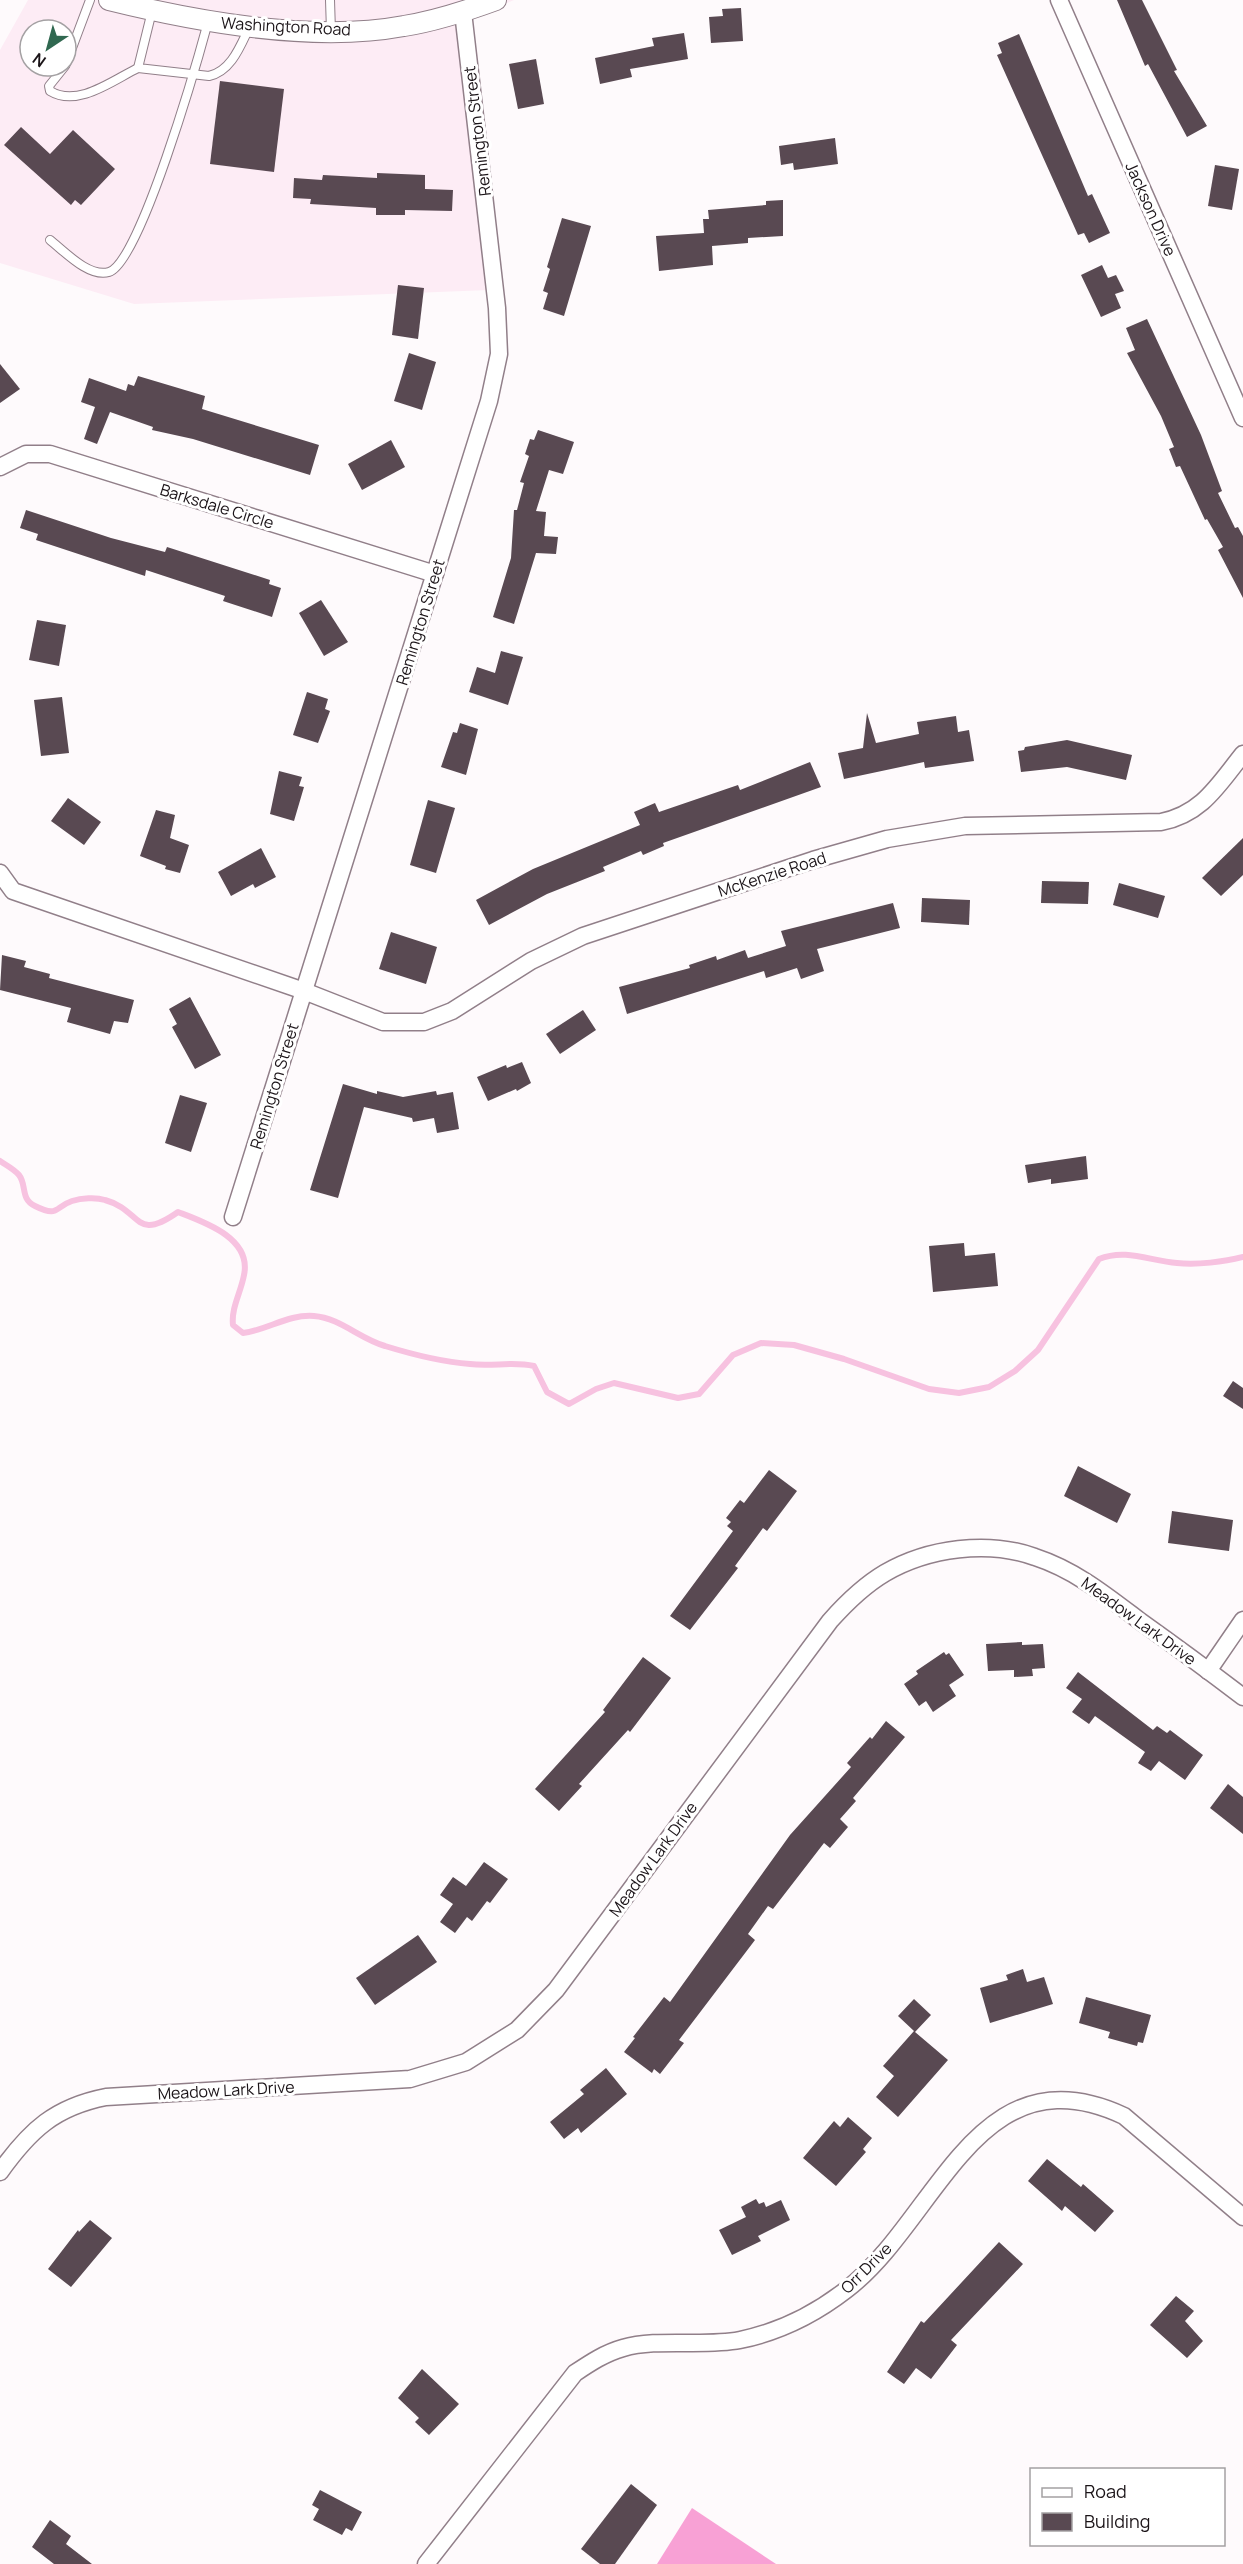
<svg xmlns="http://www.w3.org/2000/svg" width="1243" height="2564" viewBox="0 0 1243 2564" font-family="Manrope,sans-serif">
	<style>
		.built { fill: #fdecf5; fill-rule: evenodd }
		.forest { fill: #f8a1d5 }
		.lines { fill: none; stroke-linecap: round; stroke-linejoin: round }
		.stream { stroke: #f7c2e0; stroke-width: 6 }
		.building { fill: #594952 }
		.service-casing { stroke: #917f89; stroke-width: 10 }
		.minor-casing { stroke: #917f89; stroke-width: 19 }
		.tertiary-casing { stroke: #917f89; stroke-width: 22 }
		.service { stroke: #fff; stroke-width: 8 }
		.minor { stroke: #fff; stroke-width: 16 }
		.tertiary { stroke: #fff; stroke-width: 20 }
		.labels { text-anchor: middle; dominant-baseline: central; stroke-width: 6; stroke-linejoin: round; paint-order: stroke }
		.street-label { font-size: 16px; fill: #1b1418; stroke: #fff }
	</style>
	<rect width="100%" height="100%" fill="#fefafc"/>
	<path class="built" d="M28,0H514L460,23L489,290L134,304L0,263V50ZM30,30H66V66H30Z"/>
	<path class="forest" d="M692,2508L776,2564H657Z"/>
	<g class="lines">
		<path class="stream" d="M0,1161C6,1165 14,1169 19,1175C27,1185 20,1199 35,1206C59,1218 54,1207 72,1201C81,1198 96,1197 105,1200C142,1210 134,1243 178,1212C204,1222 252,1238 244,1275C241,1292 231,1308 233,1325L243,1333C268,1330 288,1314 314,1316C340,1318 360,1339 385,1346C411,1354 443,1362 470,1364C492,1367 512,1361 534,1366L547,1392L569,1404L596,1389L614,1383L678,1398L699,1394L733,1355L761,1343L794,1345L844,1359L929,1389L959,1393L989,1387L1015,1371L1038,1350L1099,1259C1126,1248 1150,1261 1177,1263C1197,1265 1224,1262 1243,1257"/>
	</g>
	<g class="building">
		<path d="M1117,0H1142L1177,70L1174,71L1207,126L1187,137L1148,64L1145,66Z"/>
		<path d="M741,8L743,41L711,43L709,17L723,16L722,9Z"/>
		<path d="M684,33L688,59L630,69L632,77L600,84L595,58L654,46L652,38Z"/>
		<path d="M1019,34L1088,196L1092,194L1110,233L1089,243L1084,233L1078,235L997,55L1002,53L998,43Z"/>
		<path d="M536,59L544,104L518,109L509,64Z"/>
		<path d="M220,81L284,89L274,172L210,164Z"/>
		<path d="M21,127L50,154L73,130L115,169L81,205L75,200L71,205L4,145Z"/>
		<path d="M835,138L838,164L794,170L793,163L781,165L779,146Z"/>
		<path d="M1215,165L1239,169L1232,210L1208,206Z"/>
		<path d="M377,173L425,175V189L453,190L452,211L405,210V215H376V208L310,204L311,199L293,198L294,178L322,180L323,175L377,178Z"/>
		<path d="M783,200V236L748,238V243L712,246L713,265L659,271L656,236L704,233L703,219H709L708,210L766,205V201Z"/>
		<path d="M562,218L591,226L564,316L543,309L548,293L543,291L550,269L547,267Z"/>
		<path d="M1102,265L1108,278L1116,275L1124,291L1115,294L1121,308L1101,317L1081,275Z"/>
		<path d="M398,285L424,288L418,339L392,335Z"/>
		<path d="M1147,319L1201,435L1222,491L1218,493L1235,528L1238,527L1243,536V598L1218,550L1223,547L1207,519L1205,520L1180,466L1176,467L1169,449L1174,447L1161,416L1127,353L1135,350L1126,328Z"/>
		<path d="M409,353L436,362L422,410L394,401Z"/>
		<path d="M0,364L20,389L0,403Z"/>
		<path d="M138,376L205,396L202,409L319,445L310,475L193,439L152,430L153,427L110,412L97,444L84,439L95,407L81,402L89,378L126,391L128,384L134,386Z"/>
		<path d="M538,430L574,442L563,474L549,470L536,511L546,512L544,536L558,537L556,554L536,553L514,624L493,617L511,558L514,510H517L524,483L520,482L529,456L525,454L530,439L534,440Z"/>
		<path d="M391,440L405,467L362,490L348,464Z"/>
		<path d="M26,510L111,538L165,552L167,547L270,580L269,584L281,588L272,617L223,601L225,596L146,570L145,576L36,540L38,534L20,528Z"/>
		<path d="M321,600L348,642L324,656L299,613Z"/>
		<path d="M37,620L66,625L59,666L29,660Z"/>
		<path d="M501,651L523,657L508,705L469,692L477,667L495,673Z"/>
		<path d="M307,692L328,699L325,709L330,711L318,743L293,735Z"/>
		<path d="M62,697L69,753L41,756L34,700Z"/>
		<path d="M867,713L876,743L919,734L917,722L956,716L958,732L969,730L974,761L925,768L924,762L844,779L838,753L863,748Z"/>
		<path d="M460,723L478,729L466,775L441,767L453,732L457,733Z"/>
		<path d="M1067,740L1132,755L1126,780L1067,767L1021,772L1018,751L1024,750L1025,747Z"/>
		<path d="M810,762L821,787L663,843L664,846L643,855L641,851L603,867L605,871L547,894L489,925L476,900L533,869L640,825L634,812L655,803L659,812L738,785L740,790Z"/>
		<path d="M279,771L302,777L299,786L304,787L294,821L270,814Z"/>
		<path d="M68,798L101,822L84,845L51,821Z"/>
		<path d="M428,800L455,808L436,873L410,865Z"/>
		<path d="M156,810L175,815L170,838L189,845L180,873L165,869L166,866L140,856Z"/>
		<path d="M1243,838V875L1221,896L1202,878Z"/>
		<path d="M261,848L276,877L255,888L253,884L231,896L218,872Z"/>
		<path d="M1042,881L1089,882L1088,904L1041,903Z"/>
		<path d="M1119,883L1165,896L1158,918L1113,905Z"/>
		<path d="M922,898L970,900L969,925L921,922Z"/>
		<path d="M893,903L900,928L817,949L824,971L801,979L797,968L766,978L764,971L627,1014L619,987L690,968L689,965L716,956L717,960L745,950L748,958L786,946L781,931Z"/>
		<path d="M391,932L437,947L426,984L379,969Z"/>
		<path d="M2,955L26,961L24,967L50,974L49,978L134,1000L128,1023L114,1021L110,1034L67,1022L71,1008L0,990Z"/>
		<path d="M190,997L221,1055L195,1069L172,1027L177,1024L169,1009Z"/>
		<path d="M583,1010L596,1030L560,1054L546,1034Z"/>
		<path d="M522,1062L531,1083L517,1091L516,1089L488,1101L477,1077L506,1065L507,1068Z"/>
		<path d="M343,1084L377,1094V1091L403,1097L436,1091L437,1095L453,1092L459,1129L437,1133L434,1118L413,1122L412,1118L364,1107L338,1198L310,1190Z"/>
		<path d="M180,1095L207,1103L191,1152L165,1143Z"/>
		<path d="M1086,1156L1088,1179L1051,1184V1179L1028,1183L1025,1165Z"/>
		<path d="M964,1243L965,1256L995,1253L998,1286L933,1292L929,1246Z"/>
		<path d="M1233,1381L1243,1388V1409L1223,1396Z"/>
		<path d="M1078,1466L1131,1494L1117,1523L1064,1496Z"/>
		<path d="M769,1470L797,1491L767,1531L763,1528L735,1566L738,1568L690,1630L670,1616L733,1531L727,1526L731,1522L726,1518L740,1500L744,1503Z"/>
		<path d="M1172,1511L1233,1520L1229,1551L1168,1543Z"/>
		<path d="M1022,1642V1645L1043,1644L1045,1668L1032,1669L1033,1676L1014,1677V1670L988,1671L986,1644Z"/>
		<path d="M944,1652L946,1655L949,1653L964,1675L949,1685L956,1696L933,1712L926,1701L919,1706L904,1684L918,1674L916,1671Z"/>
		<path d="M643,1657L671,1678L630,1732L628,1730L579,1784L582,1786L559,1811L535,1789L605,1712L603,1710Z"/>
		<path d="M1078,1672L1153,1730L1157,1726L1167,1733L1170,1730L1203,1755L1185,1780L1159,1761L1151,1771L1138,1763L1145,1752L1095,1716L1089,1724L1072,1712L1082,1699L1066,1688Z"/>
		<path d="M886,1721L905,1737L853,1798L856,1801L840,1819L848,1827L830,1848L824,1843L773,1909L768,1906L748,1934L755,1940L679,2040L684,2043L660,2074L654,2069L652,2073L624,2052L635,2038L633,2037L664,1997L670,2002L790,1835L851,1767L847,1763L870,1737L872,1739Z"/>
		<path d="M1228,1784L1243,1797V1834L1210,1808Z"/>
		<path d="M484,1862L508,1879L490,1903L487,1901L472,1921L467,1917L455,1933L440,1922L453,1904L440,1895L453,1877L466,1886Z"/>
		<path d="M418,1935L437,1962L375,2005L356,1978Z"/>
		<path d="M1023,1969L1027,1982L1044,1977L1053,2004L990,2023L980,1988L1008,1980L1006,1975Z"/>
		<path d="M1086,1997L1151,2015L1143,2043L1138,2042L1137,2046L1108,2038L1110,2032L1079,2023Z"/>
		<path d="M914,1999L931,2015L915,2032L948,2060L898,2117L876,2097L894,2076L883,2066L914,2031L898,2016Z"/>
		<path d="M606,2068L627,2094L581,2133L578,2128L564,2139L550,2122L584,2094L580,2090Z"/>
		<path d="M848,2117L872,2138L863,2149L866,2152L836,2186L803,2158L834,2121L840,2127Z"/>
		<path d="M1047,2159L1081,2187L1083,2184L1114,2211L1095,2232L1065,2206L1062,2211L1028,2181Z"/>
		<path d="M756,2199L759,2204L764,2202L766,2207L781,2200L790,2220L758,2236L761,2241L732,2255L719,2230L746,2217L741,2207Z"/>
		<path d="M90,2220L112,2238L71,2287L48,2269L78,2230L79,2232Z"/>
		<path d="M999,2242L1023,2264L951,2340L957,2345L931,2379L916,2368L904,2384L887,2372L921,2321L924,2323Z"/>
		<path d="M1176,2296L1194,2311L1185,2321L1203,2341L1187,2358L1150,2325Z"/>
		<path d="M422,2369L459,2404L429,2435L415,2422L419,2418L398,2398Z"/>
		<path d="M631,2484L657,2505L615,2564H600L581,2549Z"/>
		<path d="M320,2490L362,2512L352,2531L346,2528L342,2535L313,2520L319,2509L312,2505Z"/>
		<path d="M50,2520L71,2536L66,2544L92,2564H54L32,2547Z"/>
	</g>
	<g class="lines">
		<defs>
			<g id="service">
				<path d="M330,0L331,31"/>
				<path d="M152,11L138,68L209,76C232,71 241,44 250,26"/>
				<path d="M66,64L90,0"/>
				<path d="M65,66L49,86L50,91C78,108 113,80 138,68"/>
				<path d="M50,240C64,251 89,278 109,272C140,263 198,59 208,22"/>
			</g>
			<g id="minor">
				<path d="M1059,0L1243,418"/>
				<path d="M0,467L26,454H50L435,574"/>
				<path d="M0,873L13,891L304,991L383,1022H424L452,1011L531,961L583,936L813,860L887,839L965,826L1161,822C1202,814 1218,785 1243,754"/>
				<path d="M233,1217L489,401L499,354L497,308L463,12"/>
				<path d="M1208,1671L1243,1620"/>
				<path d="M0,2172C30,2130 55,2107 106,2097L410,2079L466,2062L517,2030L556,1990L830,1621C846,1603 863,1586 885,1573C928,1548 988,1540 1035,1557C1075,1570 1107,1596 1140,1621C1175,1646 1209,1671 1243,1697"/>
				<path d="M426,2564L575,2373C590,2363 605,2353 623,2348C657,2338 704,2347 740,2340C779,2332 815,2314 846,2290C938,2220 977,2047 1124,2116L1243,2217"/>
			</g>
			<path id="tertiary" d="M109,0C198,22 313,43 404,26C436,21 466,11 496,0"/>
		</defs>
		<use href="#service" class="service-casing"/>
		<use href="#minor" class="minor-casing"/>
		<use href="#tertiary" class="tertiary-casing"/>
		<use href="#service" class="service"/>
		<use href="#minor" class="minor"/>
		<use href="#tertiary" class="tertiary"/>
	</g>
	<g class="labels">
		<g class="street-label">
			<text transform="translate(286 26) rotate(3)">Washington Road</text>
			<text transform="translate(477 131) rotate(-97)">Remington Street</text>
			<text transform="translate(1151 209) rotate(66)">Jackson Drive</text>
			<text transform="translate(217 506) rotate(17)">Barksdale Circle</text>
			<text transform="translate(420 622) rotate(-73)">Remington Street</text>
			<text transform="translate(772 874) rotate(-18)">McKenzie Road</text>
			<text transform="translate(274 1086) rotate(-73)">Remington Street</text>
			<text transform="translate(1139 1621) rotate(36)">Meadow Lark Drive</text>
			<text transform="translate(653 1859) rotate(-54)">Meadow Lark Drive</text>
			<text transform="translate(226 2090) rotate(-3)">Meadow Lark Drive</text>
			<text transform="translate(866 2268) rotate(-45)">Orr Drive</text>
		</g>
	</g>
	<rect x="1030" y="2468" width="195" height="78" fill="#ffffff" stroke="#a4a1a3" stroke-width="1.5"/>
	<rect x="1042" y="2488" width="30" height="9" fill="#ffffff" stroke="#a4a1a3" stroke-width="1.5"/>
	<text x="1084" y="2498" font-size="18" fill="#1b1418">Road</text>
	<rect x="1042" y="2513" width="30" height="18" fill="#594952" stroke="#a4a1a3" stroke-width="1.5"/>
	<text x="1084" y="2528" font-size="18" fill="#1b1418">Building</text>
	<g transform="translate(48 48) rotate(216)"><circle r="28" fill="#ffffff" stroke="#a4a1a3" stroke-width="1.5"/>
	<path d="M0-4.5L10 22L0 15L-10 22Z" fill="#306850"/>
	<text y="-9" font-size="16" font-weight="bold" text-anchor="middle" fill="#1b1418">N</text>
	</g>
</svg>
